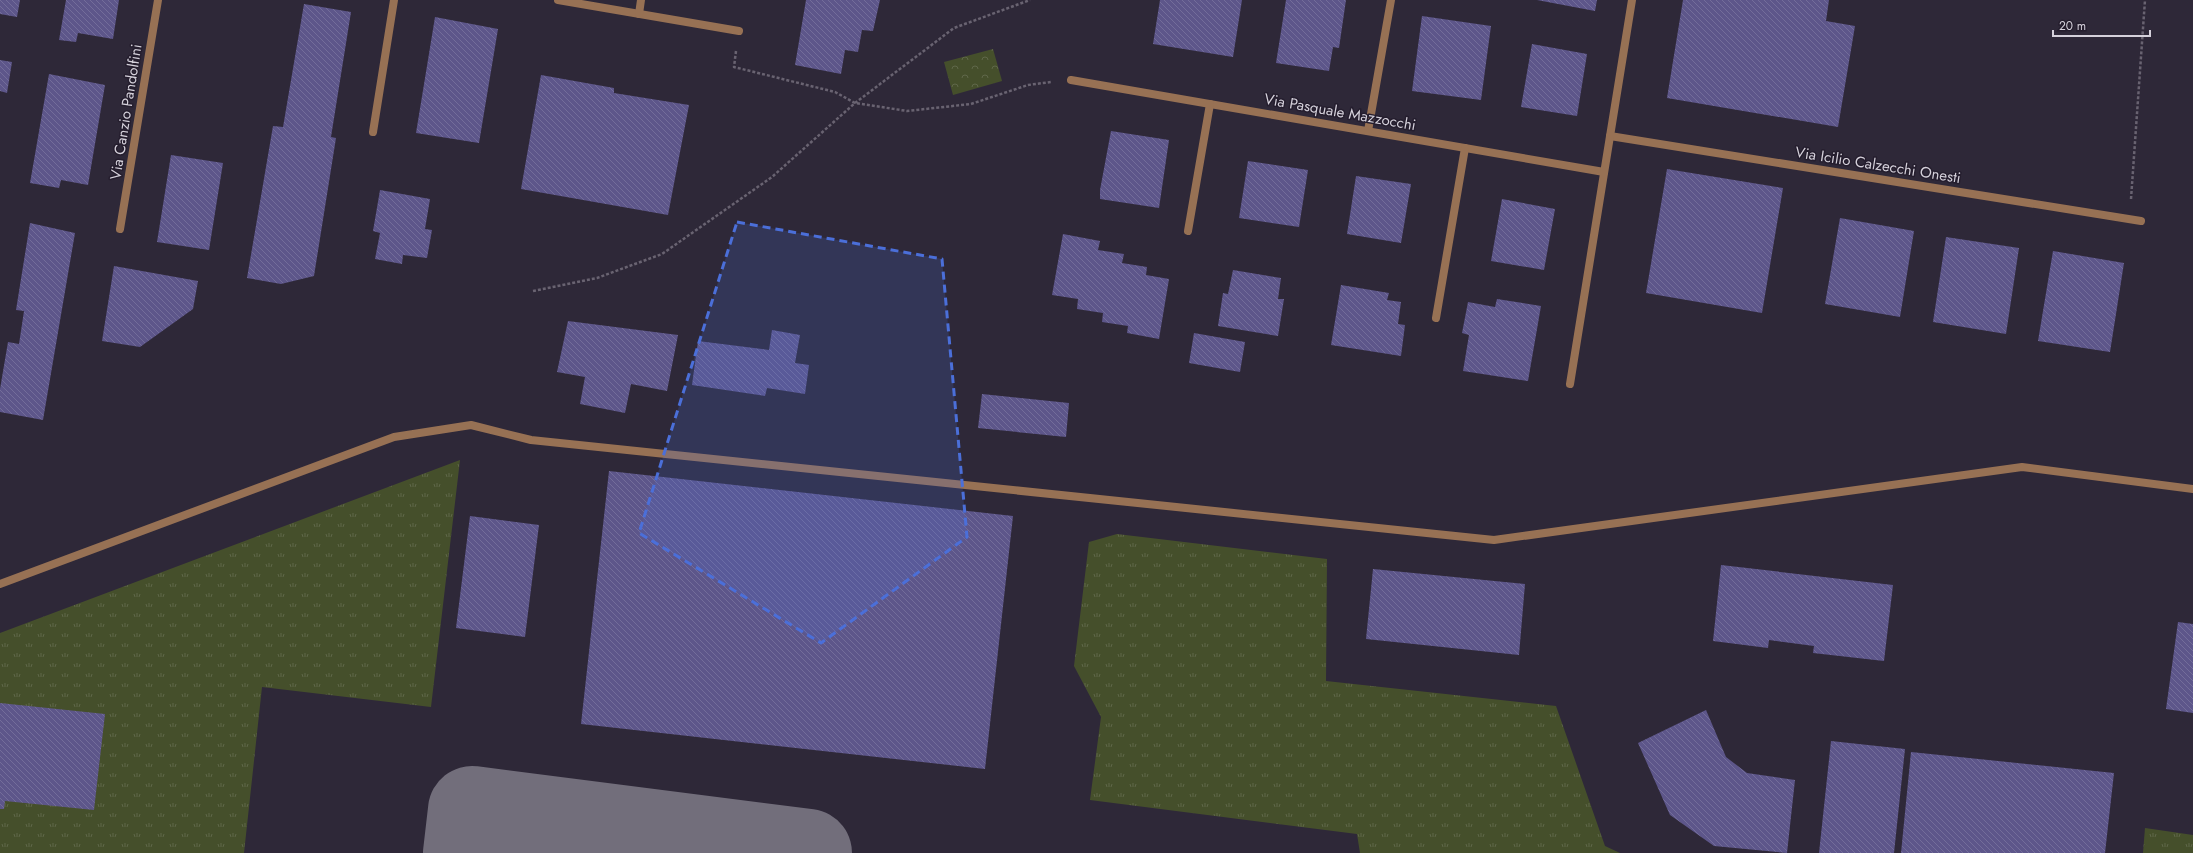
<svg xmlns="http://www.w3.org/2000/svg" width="2193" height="853" viewBox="0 0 2193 853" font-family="Jost,sans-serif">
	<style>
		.grass { fill: url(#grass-tufts) }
		.park { fill: url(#park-crowns) }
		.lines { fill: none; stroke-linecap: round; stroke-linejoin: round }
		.taxiway { stroke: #726e7b; stroke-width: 88 }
		.building { fill: url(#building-back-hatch) }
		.path { stroke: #696371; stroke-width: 2.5; stroke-dasharray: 3 2; stroke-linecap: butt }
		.lane { stroke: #977154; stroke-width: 8 }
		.street { stroke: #977154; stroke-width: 8 }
		.marked { fill: #4b6fd9; fill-opacity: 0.2; stroke: #4b6fd9; stroke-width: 3; stroke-dasharray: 8 5; stroke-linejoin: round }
		.labels { text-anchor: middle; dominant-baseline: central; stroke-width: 3; stroke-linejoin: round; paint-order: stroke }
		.street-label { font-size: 15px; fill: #d5d1db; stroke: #251e2e }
	</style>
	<defs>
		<pattern id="grass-tufts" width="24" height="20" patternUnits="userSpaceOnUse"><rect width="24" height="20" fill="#454f2b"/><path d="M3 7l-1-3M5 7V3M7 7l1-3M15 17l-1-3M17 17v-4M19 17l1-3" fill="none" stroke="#5f6749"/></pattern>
		<pattern id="park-crowns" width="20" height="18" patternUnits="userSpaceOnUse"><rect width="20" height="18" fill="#454f2b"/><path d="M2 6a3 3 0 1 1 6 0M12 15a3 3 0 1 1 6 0" fill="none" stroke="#5f6749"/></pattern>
		<pattern id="building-back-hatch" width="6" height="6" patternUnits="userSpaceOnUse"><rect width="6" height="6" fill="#5d568a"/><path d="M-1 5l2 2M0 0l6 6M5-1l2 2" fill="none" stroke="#736d9a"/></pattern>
	</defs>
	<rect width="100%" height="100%" fill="#2e2838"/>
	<g class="grass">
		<path d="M460,460L431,707L262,687L244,853H0V633Z"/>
		<path d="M1117,534L1327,559L1326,681L1556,706L1605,846L1620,853H1360L1357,834L1090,800L1101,717L1074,666L1089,542Z"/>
		<path d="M2145,828L2193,835V853H2143Z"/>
	</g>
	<path class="park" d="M993,49L1002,81L953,95L944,62Z"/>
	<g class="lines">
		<path class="taxiway" d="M467,853L472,810L808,853"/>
	</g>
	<g class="building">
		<path d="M0,0H20L17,17L0,14Z"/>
		<path d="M66,0H119L113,39L78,33L76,42L59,40Z"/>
		<path d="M806,0H880L873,31L862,30L858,52L845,50L841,74L795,65Z"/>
		<path d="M1160,0H1242L1233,57L1153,44Z"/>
		<path d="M1286,0H1346L1339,48L1333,47L1329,71L1276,63Z"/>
		<path d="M1537,0H1597L1595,11Z"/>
		<path d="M1683,0H1829L1826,21L1855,26L1838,127L1667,98Z"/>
		<path d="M304,4L351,12L331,137L336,138L314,276L281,284L247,278L273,126L283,127Z"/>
		<path d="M1422,16L1491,26L1481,100L1412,91Z"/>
		<path d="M435,17L498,29L479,143L416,133Z"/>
		<path d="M1532,44L1587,54L1577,116L1521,107Z"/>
		<path d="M0,60L12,62L7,93L0,91Z"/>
		<path d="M49,74L105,85L88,185L61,180L59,188L30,183Z"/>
		<path d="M541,75L614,88V93L689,105L668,215L521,189Z"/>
		<path d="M1111,131L1169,140L1159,208L1100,199V190Z"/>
		<path d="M171,155L223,163L209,250L157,242Z"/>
		<path d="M1248,161L1308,170L1299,227L1239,218Z"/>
		<path d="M1667,169L1783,188L1762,313L1646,293Z"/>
		<path d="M1356,176L1411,184L1401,243L1347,234Z"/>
		<path d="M380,190L430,199L425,229L432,230L427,258L403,255L402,264L375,259L380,233L373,231Z"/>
		<path d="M1502,199L1555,209L1544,270L1491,261Z"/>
		<path d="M1840,218L1914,231L1900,317L1825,304Z"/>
		<path d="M30,223L75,233L43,420L0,412V389L8,342L19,344L24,311L16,310Z"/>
		<path d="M1063,234L1100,241L1098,250L1124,254L1122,263L1147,267L1146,275L1169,279L1159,339L1127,333L1128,326L1102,322L1103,313L1077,309L1078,299L1052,295Z"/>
		<path d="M1946,237L2019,248L2006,334L1933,322Z"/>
		<path d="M2053,251L2124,263L2110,352L2038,341Z"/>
		<path d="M114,266L198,281L193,309L140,347L102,341Z"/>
		<path d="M1233,270L1281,278L1278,299H1284L1278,336L1218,326L1223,293L1228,294Z"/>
		<path d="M1341,285L1389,293L1387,300L1401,302L1398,324L1405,325L1401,356L1331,345Z"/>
		<path d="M1497,299L1541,306L1528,381L1463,371L1469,335L1462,333L1468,302L1495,307Z"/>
		<path d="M568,321L678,335L667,391L631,384L625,413L580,404L585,377L557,372Z"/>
		<path d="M772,330L800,335L795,363L809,365L805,394L767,388L765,396L692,385L698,341L769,350Z"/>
		<path d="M1194,333L1245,342L1240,372L1189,363Z"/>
		<path d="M982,394L1069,403L1066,437L978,428Z"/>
		<path d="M609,471L1013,516L985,769L581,724Z"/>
		<path d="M470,516L539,525L525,637L456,628Z"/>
		<path d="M1721,565L1893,585L1884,661L1813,653L1814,646L1769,640L1768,648L1713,641Z"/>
		<path d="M1373,569L1525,584L1519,655L1366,639Z"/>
		<path d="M2178,622L2193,624V713L2166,709Z"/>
		<path d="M0,703L105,714L94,810L5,801L4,809H0Z"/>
		<path d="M1706,710L1726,757L1747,773L1795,780L1787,853L1714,846L1670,815L1638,743Z"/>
		<path d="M1831,741L1905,749L1894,853H1819Z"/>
		<path d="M1911,752L2114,773L2105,853H1901Z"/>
	</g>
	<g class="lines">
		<g class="path">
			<path d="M736,51L734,67L835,92L855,103L907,111L971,104L1028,85L1051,82"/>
			<path d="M2131,199L2145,0"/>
			<path d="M533,291L597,278L662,254L772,177L855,103L954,28L1030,0"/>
		</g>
		<path class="lane" d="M0,584L394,437L471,425L531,440L1494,540L2022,467L2193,489"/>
		<g class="street">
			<path d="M558,0L739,31"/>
			<path d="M639,14L641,0"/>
			<path d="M1071,80L1604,172"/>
			<path d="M1368,131L1391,0"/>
			<path d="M373,132L394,0"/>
			<path d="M1610,136L2141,221"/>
			<path d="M120,229L158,0"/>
			<path d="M1188,231L1210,104"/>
			<path d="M1436,318L1465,148"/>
			<path d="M1570,384L1632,0"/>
		</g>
	</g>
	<path class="marked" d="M737,222L942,259L967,537L821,643L639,533Z"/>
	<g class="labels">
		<g class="street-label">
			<text transform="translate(126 112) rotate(-81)">Via Canzio Pandolfini</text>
			<text transform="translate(1340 112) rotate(10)">Via Pasquale Mazzocchi</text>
			<text transform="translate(1878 165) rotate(9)">Via Icilio Calzecchi Onesti</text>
		</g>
	</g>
	<path d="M2053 30v6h97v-6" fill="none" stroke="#d5d1db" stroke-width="2"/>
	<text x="2059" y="30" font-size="12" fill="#d5d1db" stroke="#251e2e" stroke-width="3" paint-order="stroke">20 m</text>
</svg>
